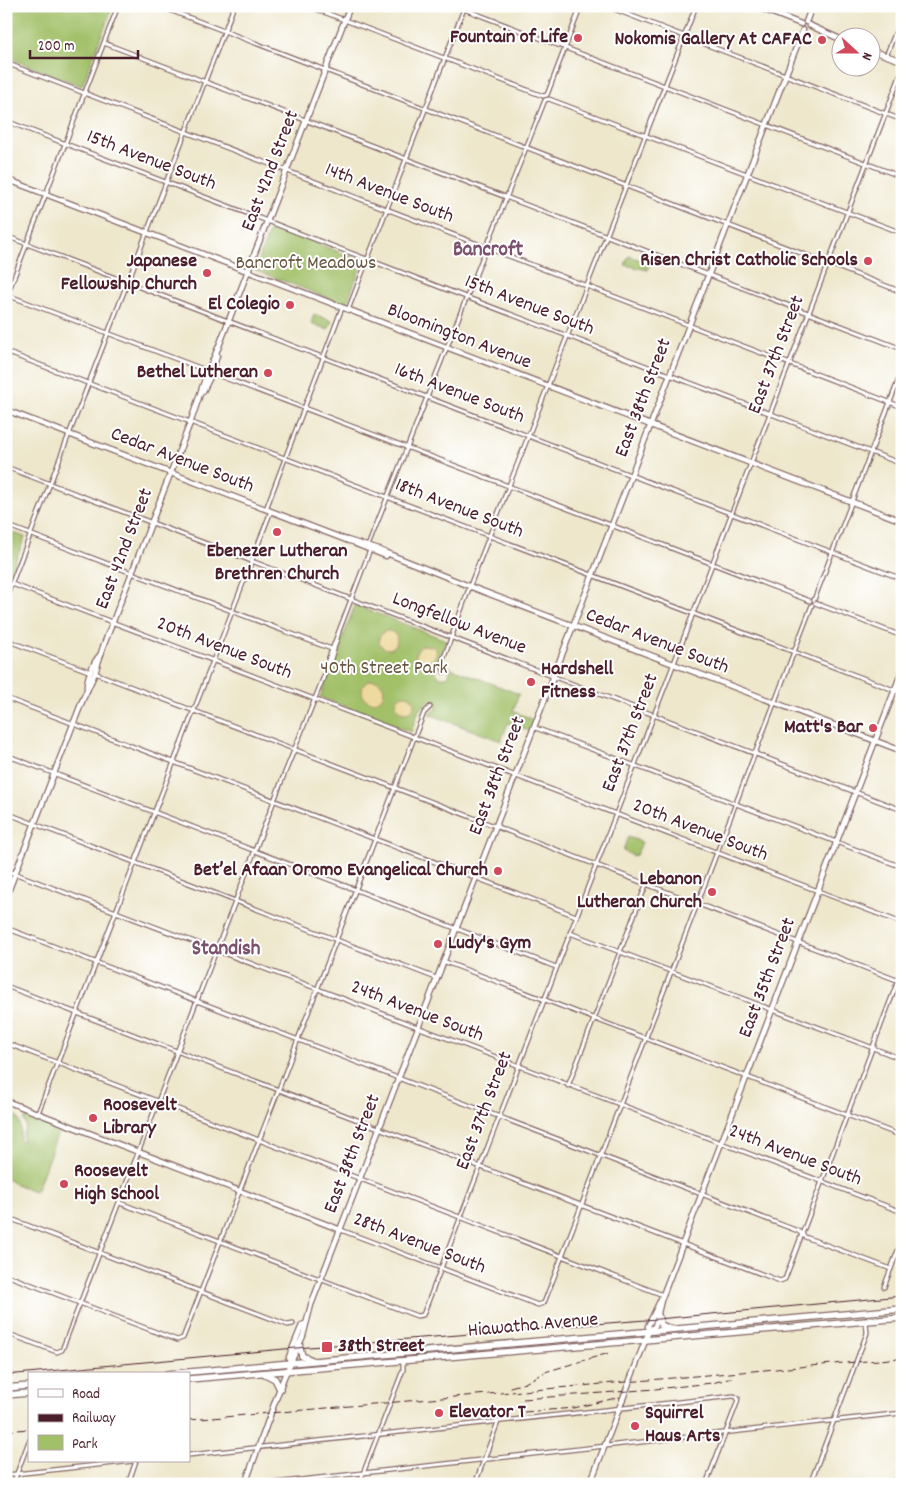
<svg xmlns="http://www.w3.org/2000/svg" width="908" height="1490" viewBox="0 0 908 1490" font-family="Dekko,sans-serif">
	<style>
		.green { fill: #a1c068; stroke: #76704a }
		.sand { fill: #eeda9e; stroke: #9c7c64 }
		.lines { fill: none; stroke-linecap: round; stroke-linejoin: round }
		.street-casing { stroke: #836563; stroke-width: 5.5 }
		.secondary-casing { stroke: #836563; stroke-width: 7 }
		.highway-casing { stroke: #836563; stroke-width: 8 }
		.street { stroke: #fff; stroke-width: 3 }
		.secondary { stroke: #fff; stroke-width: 4.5 }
		.highway { stroke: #fff; stroke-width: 5.5 }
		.tram { stroke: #4a1f2b; stroke-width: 1 }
		.rail { stroke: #4a1f2b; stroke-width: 1; stroke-dasharray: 8 4; stroke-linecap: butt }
		.poi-dot { fill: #d1495b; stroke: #fff; stroke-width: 2 }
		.labels { text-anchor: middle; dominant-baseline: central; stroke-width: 4; stroke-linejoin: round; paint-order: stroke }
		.poi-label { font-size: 20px; font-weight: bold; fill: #4a1f2b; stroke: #fff; text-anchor: end }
		.street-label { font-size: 20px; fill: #4a1f2b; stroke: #fff }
		.park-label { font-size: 20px; fill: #685740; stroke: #fff }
		.neighbourhood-label { font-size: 21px; font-weight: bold; fill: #7b526d; stroke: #fff }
	</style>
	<rect width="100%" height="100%" fill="#fff"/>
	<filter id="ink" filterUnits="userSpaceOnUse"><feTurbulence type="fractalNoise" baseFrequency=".02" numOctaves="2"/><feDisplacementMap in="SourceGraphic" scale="10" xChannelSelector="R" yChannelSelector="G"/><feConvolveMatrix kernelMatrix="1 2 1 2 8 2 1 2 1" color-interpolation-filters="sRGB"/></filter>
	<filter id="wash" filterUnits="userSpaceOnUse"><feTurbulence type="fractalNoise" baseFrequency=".0096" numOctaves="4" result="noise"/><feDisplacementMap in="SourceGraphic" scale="20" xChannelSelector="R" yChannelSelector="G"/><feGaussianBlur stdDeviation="1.12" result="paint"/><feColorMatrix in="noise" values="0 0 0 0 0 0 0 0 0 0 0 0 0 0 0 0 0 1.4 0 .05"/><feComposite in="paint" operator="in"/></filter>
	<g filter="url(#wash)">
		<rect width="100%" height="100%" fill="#eee7cc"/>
		<g class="green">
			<path d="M6,6H113L82,86L6,57Z"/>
			<path d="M271,226L363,261L346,305L255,270Z"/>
			<path d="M629,256L650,263L648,270L625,265Z"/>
			<path d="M314,314L332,321L328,330L311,323Z"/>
			<path d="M6,530L25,537L6,585Z"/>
			<path d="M355,605L446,640L435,670L439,677H448L450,671L449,667L519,694L513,711L533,720L529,731L508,723L501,741L429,714L437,708L436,703L431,699L419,710L411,732L320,697Z"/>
			<path d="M628,837L642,842L637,854L634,856L623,851Z"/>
			<path d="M6,1108C20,1114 23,1126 19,1139L24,1141L22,1136L26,1126L24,1121L26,1117L59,1130L36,1192L11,1182L6,1177Z"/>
		</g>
		<g class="sand">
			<circle cx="388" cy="640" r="9"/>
			<path d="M425,645L434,647L437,652L433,659L423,664L416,659V652L421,646Z"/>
			<circle cx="373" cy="691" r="11"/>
			<circle cx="405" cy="704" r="9"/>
		</g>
	</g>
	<g filter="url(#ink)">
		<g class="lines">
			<defs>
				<g id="street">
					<path d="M159,6L902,292"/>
					<path d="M308,6L543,96L547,95L581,6"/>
					<path d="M456,6L902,177"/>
					<path d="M606,6L902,120"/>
					<path d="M104,43L902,349"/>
					<path d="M886,56L902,16"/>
					<path d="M6,63L902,407"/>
					<path d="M6,121L902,464"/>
					<path d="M6,236L902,579"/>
					<path d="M7,295L208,371"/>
					<path d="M6,298L118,6"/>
					<path d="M348,310L465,6"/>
					<path d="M6,352L902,693"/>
					<path d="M212,373L810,601"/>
					<path d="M6,467L902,810"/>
					<path d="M266,509L342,308"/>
					<path d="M6,525L334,650"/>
					<path d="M368,546L545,100L549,99L902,233"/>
					<path d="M12,584L902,923"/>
					<path d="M6,598L234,6"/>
					<path d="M814,600L902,371"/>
					<path d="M815,603L902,636"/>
					<path d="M6,640L91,672"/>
					<path d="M326,665L370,550"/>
					<path d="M444,672L442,663L471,583L696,6"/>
					<path d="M95,673L902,982"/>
					<path d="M6,698L576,916"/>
					<path d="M533,727L902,867"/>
					<path d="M6,755L556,967"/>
					<path d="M6,813L436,978"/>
					<path d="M6,870L902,1212"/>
					<path d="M6,928L798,1231L805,1237L891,1269"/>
					<path d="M570,933L902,1059"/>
					<path d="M443,961L902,1136"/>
					<path d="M6,986L780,1281L785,1279L902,970"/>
					<path d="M6,1043L663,1295"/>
					<path d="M568,1086L646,885"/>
					<path d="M38,1113L271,511"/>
					<path d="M120,1203L417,1316L423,1315L902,71"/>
					<path d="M6,1217L288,1325L293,1324"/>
					<path d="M341,1230L538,1305L544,1303L812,605"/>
					<path d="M6,1275L177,1340L183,1338L414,738L424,713L430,707"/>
					<path d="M884,1287L902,1240"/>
					<path d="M6,1333L57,1352L62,1350L284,775L331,659L339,632"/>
					<path d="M189,1455L734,1396L738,1398L737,1403L706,1484"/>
					<path d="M6,1475L134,1461"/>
					<path d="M13,1484L29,1441"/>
					<path d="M128,1484L136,1461"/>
					<path d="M264,1484L902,1413"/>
					<path d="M359,1484L403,1370V1361"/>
					<path d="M475,1484L498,1422"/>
					<path d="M810,1484L867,1333L866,1322"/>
				</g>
				<g id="secondary">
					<path d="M755,6L801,24"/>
					<path d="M806,22L812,6"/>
					<path d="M809,25L840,39"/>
					<path d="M870,50L902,61"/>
					<path d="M6,179L902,521"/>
					<path d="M203,391L210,377L217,356"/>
					<path d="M6,410L349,541"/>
					<path d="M347,540L379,550L474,588L902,751"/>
					<path d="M356,544L386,556"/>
					<path d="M87,690C86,679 93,662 101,654"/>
					<path d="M6,897L83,699L95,673L103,647L192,418L206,376L219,346L350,6"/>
					<path d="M6,1101L341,1230"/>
					<path d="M649,1331L655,1326L662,1296"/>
					<path d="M290,1363L289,1357L302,1325L305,1324"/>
					<path d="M245,1484L284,1377L303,1336L311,1305L803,30"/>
					<path d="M590,1484L649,1331L648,1326L663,1295L902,671"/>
					<path d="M872,1484L902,1481"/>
				</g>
				<g id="highway">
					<path d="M658,1315L661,1325L671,1329"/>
					<path d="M299,1344L302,1356L312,1360"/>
					<path d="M167,1374L902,1309"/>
					<path d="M265,1374L275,1379L280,1389"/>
					<path d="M189,1379L902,1318"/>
					<path d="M6,1388L29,1386"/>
					<path d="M6,1395L29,1393"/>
				</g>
			</defs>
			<use href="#street" class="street-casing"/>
			<use href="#secondary" class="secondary-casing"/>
			<use href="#highway" class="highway-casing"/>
			<use href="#street" class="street"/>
			<use href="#secondary" class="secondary"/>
			<use href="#highway" class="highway"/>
			<path class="tram" d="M6,1375L284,1349L658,1319L902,1296"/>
			<g class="rail">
				<path d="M510,1387L525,1383L545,1372L609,1353"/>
				<path d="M523,1399L655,1389L712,1383L732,1378"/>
				<path d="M524,1412L574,1408L620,1397"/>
				<path d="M189,1420L902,1358"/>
				<path d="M6,1431L29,1429"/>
			</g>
		</g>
	</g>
	<g class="poi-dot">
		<circle cx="578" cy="38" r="5"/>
		<circle cx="822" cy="40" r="5"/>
		<circle cx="868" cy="261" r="5"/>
		<circle cx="207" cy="273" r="5"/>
		<circle cx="290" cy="305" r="5"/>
		<circle cx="268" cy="373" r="5"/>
		<circle cx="277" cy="532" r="5"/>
		<circle cx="531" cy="682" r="5"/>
		<circle cx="873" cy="728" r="5"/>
		<circle cx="498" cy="871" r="5"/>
		<circle cx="712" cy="892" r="5"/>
		<circle cx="438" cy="944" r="5"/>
		<circle cx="93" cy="1118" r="5"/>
		<circle cx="64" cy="1184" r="5"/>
		<rect x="321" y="1341" width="12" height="12" rx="2.5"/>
		<circle cx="439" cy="1413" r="5"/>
		<circle cx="635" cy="1426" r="5"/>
	</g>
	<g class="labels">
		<g class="poi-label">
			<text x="568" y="38">Fountain of Life</text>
			<text x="812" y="40">Nokomis Gallery At CAFAC</text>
			<text x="858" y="261">Risen Christ Catholic Schools</text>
			<text x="197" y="262">Japanese<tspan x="197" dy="23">Fellowship Church</tspan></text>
			<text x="280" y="305">El Colegio</text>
			<text x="258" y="373">Bethel Lutheran</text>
			<text x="277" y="552" text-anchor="middle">Ebenezer Lutheran<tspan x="277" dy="23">Brethren Church</tspan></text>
			<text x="541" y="670" text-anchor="start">Hardshell<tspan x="541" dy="23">Fitness</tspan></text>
			<text x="863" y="728">Matt's Bar</text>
			<text x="488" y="871">Bet’el Afaan Oromo Evangelical Church</text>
			<text x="702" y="880">Lebanon<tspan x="702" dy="23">Lutheran Church</tspan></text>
			<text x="448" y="944" text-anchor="start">Ludy's Gym</text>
			<text x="103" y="1106" text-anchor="start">Roosevelt<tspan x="103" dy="23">Library</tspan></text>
			<text x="74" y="1172" text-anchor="start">Roosevelt<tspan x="74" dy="23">High School</tspan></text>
			<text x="338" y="1347" text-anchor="start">38th Street</text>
			<text x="449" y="1413" text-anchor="start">Elevator T</text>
			<text x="645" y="1414" text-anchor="start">Squirrel<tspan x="645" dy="23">Haus Arts</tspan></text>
		</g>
		<g class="street-label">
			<text transform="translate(151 161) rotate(21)">15th Avenue South</text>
			<text transform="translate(271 171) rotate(-69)">East 42nd Street</text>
			<text transform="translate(389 194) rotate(21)">14th Avenue South</text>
			<text transform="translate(529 306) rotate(21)">15th Avenue South</text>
			<text transform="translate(459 337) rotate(21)">Bloomington Avenue</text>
			<text transform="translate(777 355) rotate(-69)">East 37th Street</text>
			<text transform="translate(459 394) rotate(21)">16th Avenue South</text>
			<text transform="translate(644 398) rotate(-69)">East 38th Street</text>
			<text transform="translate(182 461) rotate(21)">Cedar Avenue South</text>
			<text transform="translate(459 509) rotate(21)">18th Avenue South</text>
			<text transform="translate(125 549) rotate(-69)">East 42nd Street</text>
			<text transform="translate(459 624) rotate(21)">Longfellow Avenue</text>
			<text transform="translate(657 642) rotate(21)">Cedar Avenue South</text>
			<text transform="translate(224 649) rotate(21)">20th Avenue South</text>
			<text transform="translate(631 733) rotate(-69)">East 37th Street</text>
			<text transform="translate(498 776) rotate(-69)">East 38th Street</text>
			<text transform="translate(700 831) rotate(21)">20th Avenue South</text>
			<text transform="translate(768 978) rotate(-69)">East 35th Street</text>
			<text transform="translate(417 1012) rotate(21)">24th Avenue South</text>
			<text transform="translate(485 1111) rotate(-69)">East 37th Street</text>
			<text transform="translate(353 1154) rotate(-69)">East 38th Street</text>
			<text transform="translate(795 1156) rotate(21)">24th Avenue South</text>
			<text transform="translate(419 1244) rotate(21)">28th Avenue South</text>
			<text transform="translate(533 1326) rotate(-5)">Hiawatha Avenue</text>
		</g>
		<g class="park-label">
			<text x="306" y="264">Bancroft Meadows</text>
			<text x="384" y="669">40th Street Park</text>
		</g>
		<g class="neighbourhood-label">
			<text x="488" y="251">Bancroft</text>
			<text x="226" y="950">Standish</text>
		</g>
	</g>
	<rect width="908" height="1490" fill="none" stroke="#fff" stroke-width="25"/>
	<rect x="28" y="1372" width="162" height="90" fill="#ffffff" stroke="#b7a5aa"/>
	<rect x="38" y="1389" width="25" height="8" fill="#ffffff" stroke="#b7a5aa"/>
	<text x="72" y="1398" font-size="15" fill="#4a1f2b">Road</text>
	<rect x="38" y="1414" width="25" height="8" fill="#4a1f2b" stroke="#b7a5aa"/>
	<text x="72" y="1422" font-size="15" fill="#4a1f2b">Railway</text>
	<rect x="38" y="1435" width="25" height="15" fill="#a1c068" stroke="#b7a5aa"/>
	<text x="72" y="1448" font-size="15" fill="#4a1f2b">Park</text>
	<g transform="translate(856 52) rotate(111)"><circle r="24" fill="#ffffff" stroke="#b7a5aa"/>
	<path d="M0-4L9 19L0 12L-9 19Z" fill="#d1495b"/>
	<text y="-8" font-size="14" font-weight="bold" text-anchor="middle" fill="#4a1f2b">N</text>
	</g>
	<path d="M30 50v8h108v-8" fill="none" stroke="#4a1f2b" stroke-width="2.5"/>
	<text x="38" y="50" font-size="15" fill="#4a1f2b" stroke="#ffffff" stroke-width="4" paint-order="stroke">200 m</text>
</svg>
